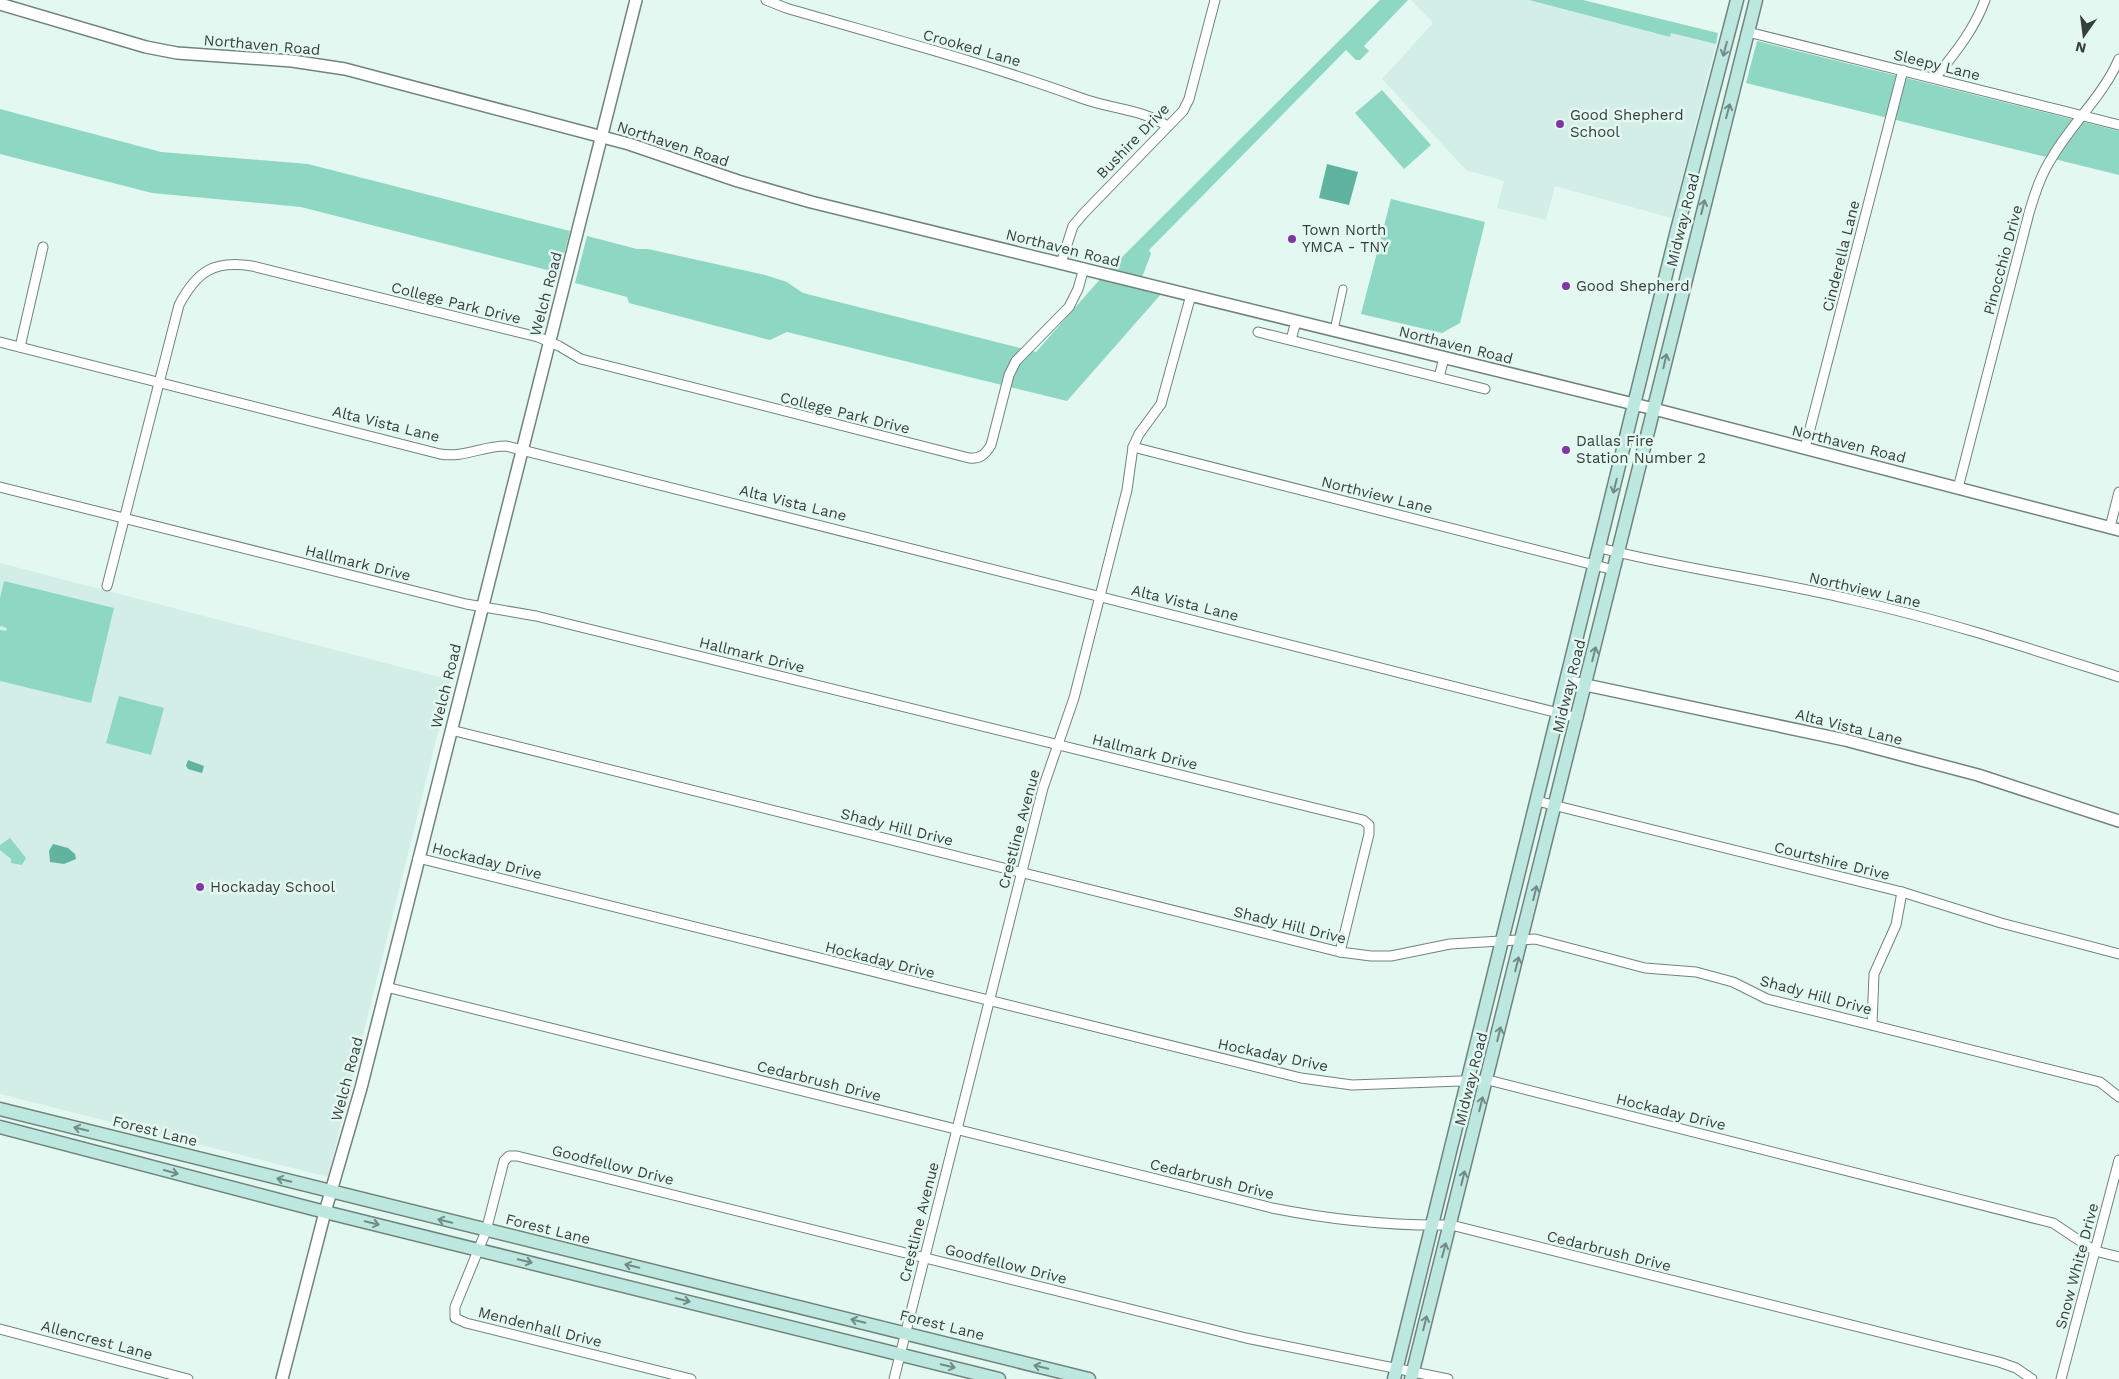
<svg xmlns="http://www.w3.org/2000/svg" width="2119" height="1379" viewBox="0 0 2119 1379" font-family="'Work Sans',sans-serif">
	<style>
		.built { fill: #d2eee6 }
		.green { fill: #8ed7c3 }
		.water { fill: #60b49f }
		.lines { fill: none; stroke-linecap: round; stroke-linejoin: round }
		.pedestrian-casing { stroke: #71837d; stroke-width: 9 }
		.minor-casing { stroke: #71837d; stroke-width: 11 }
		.tertiary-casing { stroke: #71837d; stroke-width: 14 }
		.secondary-casing { stroke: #71837d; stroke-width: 15 }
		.pedestrian { stroke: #fff; stroke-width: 7 }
		.minor { stroke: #fff; stroke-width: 9 }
		.tertiary { stroke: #fff; stroke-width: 11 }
		.secondary { stroke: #bce8e0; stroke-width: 12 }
		.oneway { stroke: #738b86 }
		.poi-dot { fill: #8235a5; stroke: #e4f8f2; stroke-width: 2 }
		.labels { text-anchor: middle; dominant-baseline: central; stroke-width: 5; stroke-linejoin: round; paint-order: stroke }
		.street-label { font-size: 15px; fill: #373f3d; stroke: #e4f8f2 }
		.poi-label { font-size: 15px; fill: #373f3d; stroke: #e4f8f2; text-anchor: start }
	</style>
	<rect width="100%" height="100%" fill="#e4f8f2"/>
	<g class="built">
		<path d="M1411,0H1529L1669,37L1671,33L1716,44L1672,218L1555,186L1546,220L1497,208L1504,181L1466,170L1382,79L1433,23Z"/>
		<path d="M0,563L451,680L328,1177L0,1094Z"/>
	</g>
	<g class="green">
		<path d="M1380,0H1408L1364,46L1369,51L1360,60H1356L1346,50L1149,250L1151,254L1142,277L1109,270Z"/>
		<path d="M1529,0H1583L1718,33L1716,44L1671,33L1670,37Z"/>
		<path d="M1757,41L2119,131V175L1746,83Z"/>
		<path d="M1382,90L1431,145L1404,169L1355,113Z"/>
		<path d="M0,109L161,152L308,164L570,231L559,273L301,207L152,193L0,154Z"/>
		<path d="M1391,199L1485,222L1460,323L1442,333L1361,314Z"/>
		<path d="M587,236L637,249H648L765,275L787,282L803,293L1036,352L1102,277L1162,293L1067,401L787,332L770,340L629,303L627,297L575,283Z"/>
		<path d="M4,581L114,608L91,703L0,681V630L6,631L7,628L0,626V598Z"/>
		<path d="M119,696L164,708L151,755L106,743Z"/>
		<path d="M10,838L26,858L22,865L11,863V859L0,850V845Z"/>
	</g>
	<g class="water">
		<path d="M1327,164L1358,172L1349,205L1319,198Z"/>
		<path d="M188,760L204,766L202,773L188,769L186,766Z"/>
		<path d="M53,844L68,848L75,854L76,859L64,864L50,862L49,851Z"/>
	</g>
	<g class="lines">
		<defs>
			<path id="pedestrian" d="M1334,330L1343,289"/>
			<g id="minor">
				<path d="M766,0L786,8C885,37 985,63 1081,98C1110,109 1142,109 1167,126"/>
				<path d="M1748,32L2119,125"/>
				<path d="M1935,78C1955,53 1974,30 1985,0"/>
				<path d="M1061,263L1073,226L1084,213L1183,111L1189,99L1215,0"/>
				<path d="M1258,332L1485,389"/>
				<path d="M1291,340L1296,321"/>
				<path d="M0,342L440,454C464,458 482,446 506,446L1578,718"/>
				<path d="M20,347L43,247"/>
				<path d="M1439,377L1444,358"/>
				<path d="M1133,447L1614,570"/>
				<path d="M1805,448L1903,70"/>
				<path d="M0,487L466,604L536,616L1363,820L1369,825V834L1340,952"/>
				<path d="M1958,488L2029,213C2035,193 2041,174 2053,156C2073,122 2103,96 2119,59"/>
				<path d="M2110,527L2119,492"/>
				<path d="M1600,548C1683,569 1769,580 1853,600C1943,620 2031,649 2119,677"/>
				<path d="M107,586L179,305C197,271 214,260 252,266L538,337L559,346L581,359L969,458C980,459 985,455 991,445L1009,375L1016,361L1069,307L1078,289L1084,268"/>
				<path d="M451,730L1340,952L1371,956H1391L1450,944L1535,939L1645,968L1696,972L1733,982L1767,999L2100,1082L2119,1097"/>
				<path d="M1537,801L1902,892L2001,923L2119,954"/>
				<path d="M418,858L1301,1078L1352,1085L1488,1080L2041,1220L2053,1223L2095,1251L2119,1257"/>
				<path d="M386,987L1272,1208C1332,1220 1390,1226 1451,1225L1999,1362L2016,1368L2032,1379"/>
				<path d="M1872,1025L1874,974L1896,925L1902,892"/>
				<path d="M0,1329L188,1379"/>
				<path d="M691,1379L466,1323L455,1318V1307L486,1231L504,1161L509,1156H517L1246,1338L1448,1379"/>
				<path d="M894,1379L1043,788L1074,698L1127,490L1133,447L1139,434L1161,404L1191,295"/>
				<path d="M2061,1379L2119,1160"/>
			</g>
			<g id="tertiary">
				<path d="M0,4L146,47L177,53L292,61L345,69L629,144L738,181L811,202L1654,409L2119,530"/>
				<path d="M1567,681L1845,740L1978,775L2119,821"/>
				<path d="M282,1379L325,1212L361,1088L636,0"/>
			</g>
			<g id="secondary">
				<path d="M0,1109L1089,1379"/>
				<path d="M0,1127L325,1212L999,1379"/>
				<path d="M1394,1379L1677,230L1737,0"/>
				<path d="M1411,1379C1528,920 1639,459 1756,0"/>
			</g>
		</defs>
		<use href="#pedestrian" class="pedestrian-casing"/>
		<use href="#minor" class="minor-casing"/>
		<use href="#tertiary" class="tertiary-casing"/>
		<use href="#secondary" class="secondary-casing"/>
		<use href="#pedestrian" class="pedestrian"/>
		<use href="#minor" class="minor"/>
		<use href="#tertiary" class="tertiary"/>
		<use href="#secondary" class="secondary"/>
	</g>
	<defs><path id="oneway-shaft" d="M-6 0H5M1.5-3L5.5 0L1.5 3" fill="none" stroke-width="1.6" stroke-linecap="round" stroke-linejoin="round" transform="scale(1.25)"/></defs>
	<g class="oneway">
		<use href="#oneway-shaft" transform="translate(1725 49) rotate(105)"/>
		<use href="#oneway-shaft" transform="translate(1728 111) rotate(-75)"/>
		<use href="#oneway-shaft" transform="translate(1703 207) rotate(-76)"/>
		<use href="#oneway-shaft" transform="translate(1665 361) rotate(-77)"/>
		<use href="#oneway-shaft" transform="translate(1615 486) rotate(104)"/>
		<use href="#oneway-shaft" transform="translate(1594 654) rotate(-76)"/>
		<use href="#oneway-shaft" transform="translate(1535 893) rotate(-76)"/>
		<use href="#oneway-shaft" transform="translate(1517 964) rotate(-76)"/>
		<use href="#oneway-shaft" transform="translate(1499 1034) rotate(-76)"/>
		<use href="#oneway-shaft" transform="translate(1481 1104) rotate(-76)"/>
		<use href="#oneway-shaft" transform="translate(81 1129) rotate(-166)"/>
		<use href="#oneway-shaft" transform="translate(171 1172) rotate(15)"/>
		<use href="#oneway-shaft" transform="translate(1463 1178) rotate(-76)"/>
		<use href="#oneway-shaft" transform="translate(284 1180) rotate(-166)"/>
		<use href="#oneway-shaft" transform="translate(445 1221) rotate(-166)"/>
		<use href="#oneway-shaft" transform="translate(372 1223) rotate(13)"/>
		<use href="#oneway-shaft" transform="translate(1444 1250) rotate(-75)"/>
		<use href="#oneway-shaft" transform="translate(525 1261) rotate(14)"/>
		<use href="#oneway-shaft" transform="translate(632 1266) rotate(-166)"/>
		<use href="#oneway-shaft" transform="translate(683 1300) rotate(14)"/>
		<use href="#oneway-shaft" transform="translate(858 1321) rotate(-166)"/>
		<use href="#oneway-shaft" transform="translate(1425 1323) rotate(-76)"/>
		<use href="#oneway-shaft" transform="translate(948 1366) rotate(14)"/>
		<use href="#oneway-shaft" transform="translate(1041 1367) rotate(-166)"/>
	</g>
	<g class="poi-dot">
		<circle cx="1560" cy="124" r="5"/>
		<circle cx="1292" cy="239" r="5"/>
		<circle cx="1566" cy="286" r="5"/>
		<circle cx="1566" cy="450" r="5"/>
		<circle cx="200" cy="887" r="5"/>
	</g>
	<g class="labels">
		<g class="street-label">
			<text transform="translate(262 45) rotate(5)">Northaven Road</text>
			<text transform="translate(972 48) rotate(16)">Crooked Lane</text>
			<text transform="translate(1937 65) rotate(14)">Sleepy Lane</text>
			<text transform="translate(1133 141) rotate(-46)">Bushire Drive</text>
			<text transform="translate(673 144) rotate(18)">Northaven Road</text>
			<text transform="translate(1683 220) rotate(-76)">Midway Road</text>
			<text transform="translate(1063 248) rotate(14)">Northaven Road</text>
			<text transform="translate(1841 256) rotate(-76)">Cinderella Lane</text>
			<text transform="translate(2003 260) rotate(-75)">Pinocchio Drive</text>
			<text transform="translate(546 294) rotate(-75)">Welch Road</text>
			<text transform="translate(456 303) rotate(14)">College Park Drive</text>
			<text transform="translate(1456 345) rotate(14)">Northaven Road</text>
			<text transform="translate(845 413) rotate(14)">College Park Drive</text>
			<text transform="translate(386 424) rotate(14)">Alta Vista Lane</text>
			<text transform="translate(1849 444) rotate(14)">Northaven Road</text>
			<text transform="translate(1377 495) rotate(14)">Northview Lane</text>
			<text transform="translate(793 503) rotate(14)">Alta Vista Lane</text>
			<text transform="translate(358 563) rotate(14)">Hallmark Drive</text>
			<text transform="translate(1865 590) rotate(13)">Northview Lane</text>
			<text transform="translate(1185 603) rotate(14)">Alta Vista Lane</text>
			<text transform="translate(752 655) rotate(14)">Hallmark Drive</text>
			<text transform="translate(446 686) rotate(-76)">Welch Road</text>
			<text transform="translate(1569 686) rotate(-76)">Midway Road</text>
			<text transform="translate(1849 727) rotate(14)">Alta Vista Lane</text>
			<text transform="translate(1145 752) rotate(14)">Hallmark Drive</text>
			<text transform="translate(897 827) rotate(14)">Shady Hill Drive</text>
			<text transform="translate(1019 829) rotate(-75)">Crestline Avenue</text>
			<text transform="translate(487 861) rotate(14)">Hockaday Drive</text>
			<text transform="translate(1832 861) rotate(14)">Courtshire Drive</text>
			<text transform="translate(1290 925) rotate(14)">Shady Hill Drive</text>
			<text transform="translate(880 960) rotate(14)">Hockaday Drive</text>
			<text transform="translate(1816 995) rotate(15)">Shady Hill Drive</text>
			<text transform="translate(1273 1055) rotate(12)">Hockaday Drive</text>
			<text transform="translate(347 1079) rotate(-75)">Welch Road</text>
			<text transform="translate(1471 1079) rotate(-76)">Midway Road</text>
			<text transform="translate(819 1081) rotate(14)">Cedarbrush Drive</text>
			<text transform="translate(1671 1112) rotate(14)">Hockaday Drive</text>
			<text transform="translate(155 1131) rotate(14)">Forest Lane</text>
			<text transform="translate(613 1165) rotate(14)">Goodfellow Drive</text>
			<text transform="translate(1212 1179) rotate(14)">Cedarbrush Drive</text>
			<text transform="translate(919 1222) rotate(-76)">Crestline Avenue</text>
			<text transform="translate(548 1229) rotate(14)">Forest Lane</text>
			<text transform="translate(1609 1251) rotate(14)">Cedarbrush Drive</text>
			<text transform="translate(1006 1264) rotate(14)">Goodfellow Drive</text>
			<text transform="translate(2077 1266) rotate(-75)">Snow White Drive</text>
			<text transform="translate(942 1325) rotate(14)">Forest Lane</text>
			<text transform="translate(540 1327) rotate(14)">Mendenhall Drive</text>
			<text transform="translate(97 1340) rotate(15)">Allencrest Lane</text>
		</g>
		<g class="poi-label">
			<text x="1570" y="115">Good Shepherd<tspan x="1570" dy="17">School</tspan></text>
			<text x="1302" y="230">Town North<tspan x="1302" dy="17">YMCA - TNY</tspan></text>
			<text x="1576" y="286">Good Shepherd</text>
			<text x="1576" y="441">Dallas Fire<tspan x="1576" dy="17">Station Number 2</tspan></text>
			<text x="210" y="887">Hockaday School</text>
		</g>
	</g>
	<g transform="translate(2084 35) rotate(194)" stroke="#e4f8f2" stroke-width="4" paint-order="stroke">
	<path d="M0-4L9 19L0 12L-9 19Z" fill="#373f3d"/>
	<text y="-8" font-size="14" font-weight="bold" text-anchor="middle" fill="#373f3d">N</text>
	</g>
</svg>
